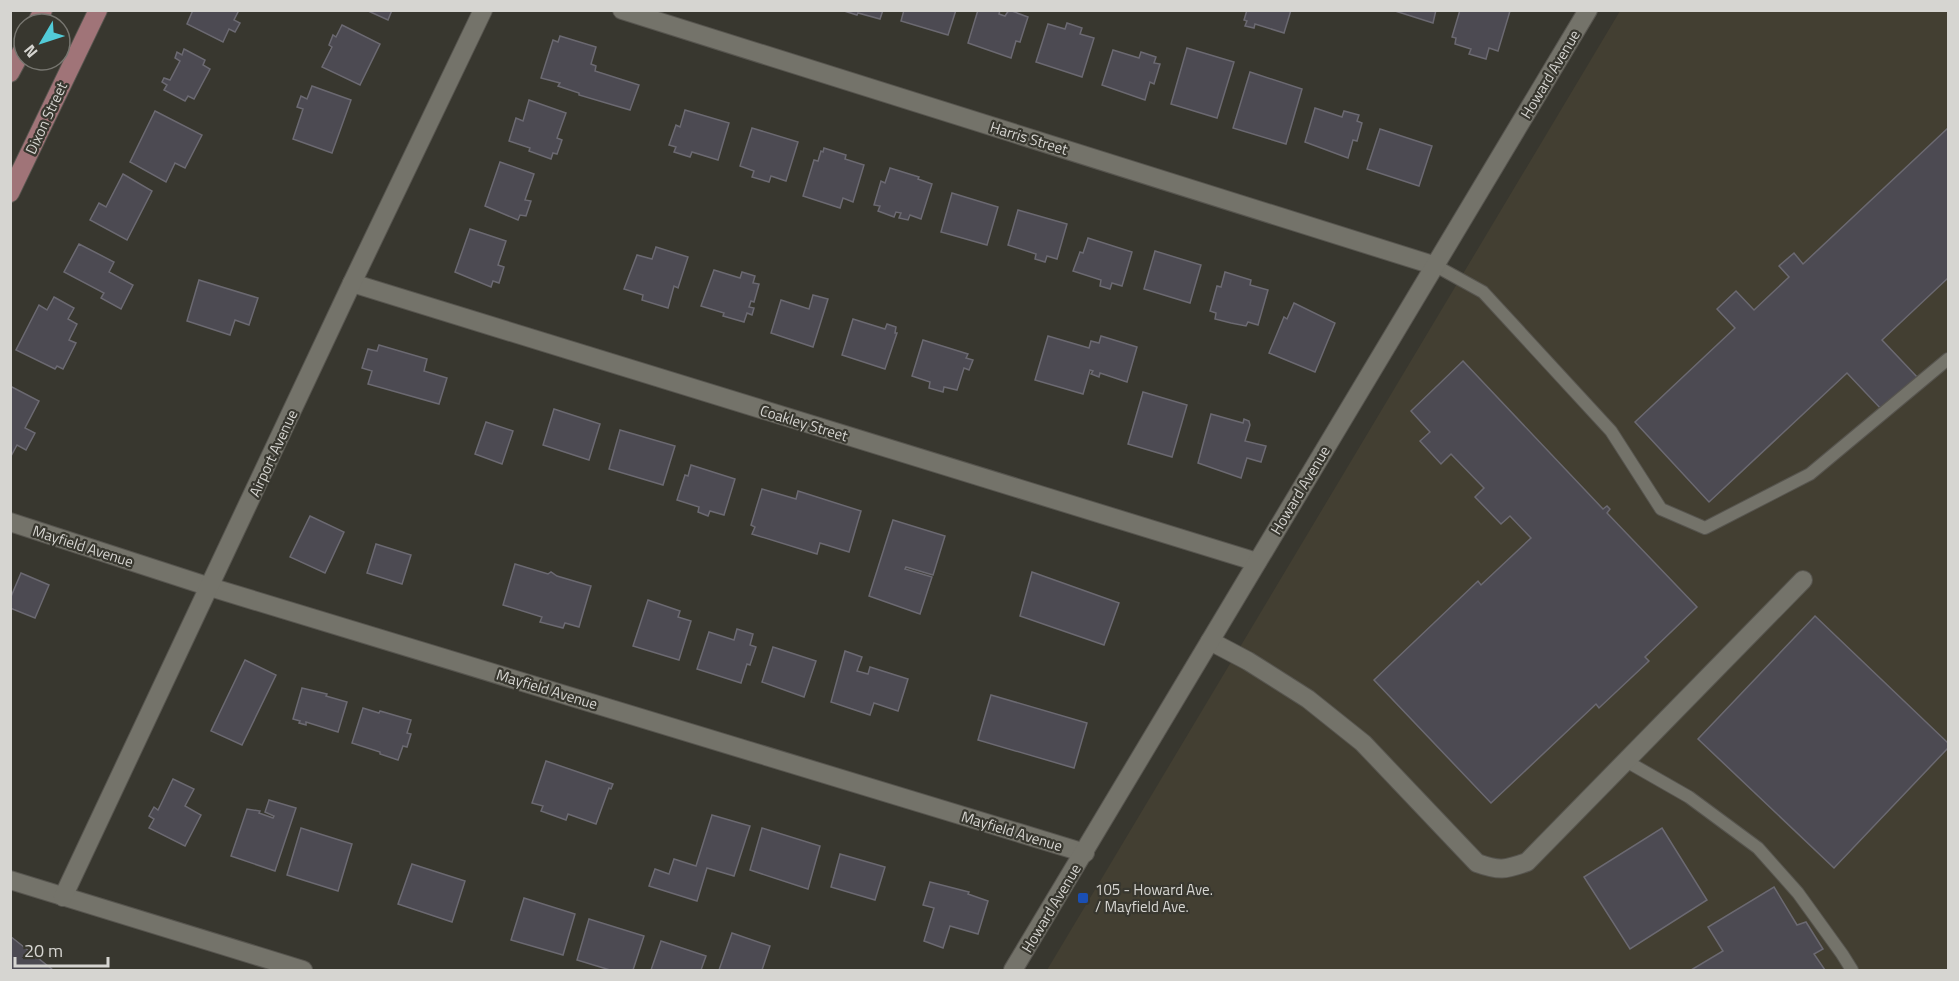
<svg xmlns="http://www.w3.org/2000/svg" width="1959" height="981" viewBox="0 0 1959 981" font-family="'Titillium Web',sans-serif">
	<style>
		.built { fill: #433f32 }
		.building { fill: #4c4a52; stroke: #6b6971; stroke-width: 1.5 }
		.lines { fill: none; stroke-linecap: round; stroke-linejoin: round }
		.service-casing { stroke: #57554f; stroke-width: 14 }
		.minor-casing { stroke: #57554f; stroke-width: 20 }
		.primary-casing { stroke: #57554f; stroke-width: 20 }
		.service { stroke: #74736a; stroke-width: 12 }
		.minor { stroke: #74736a; stroke-width: 18 }
		.primary { stroke: #a07478; stroke-width: 18 }
		.transit-dot { fill: #1a4fb4; stroke: #38372f; stroke-width: 2 }
		.labels { text-anchor: middle; dominant-baseline: central; stroke-width: 4.5; stroke-linejoin: round; paint-order: stroke }
		.street-label { font-size: 15px; fill: #d6d5d1; stroke: #38372f }
		.poi-label { font-size: 15px; fill: #d6d5d1; stroke: #38372f; text-anchor: start }
	</style>
	<rect width="100%" height="100%" fill="#38372f"/>
	<path class="built" d="M1620,11H1948V970H1047Z"/>
	<g class="building">
		<path d="M193,10H239L234,20L240,23L235,32L229,29L223,42L187,24Z"/>
		<path d="M366,10H392L388,20Z"/>
		<path d="M841,10H883L880,19L858,13L857,15Z"/>
		<path d="M904,10H956L948,35L901,21Z"/>
		<path d="M978,10H1000L999,14L1005,16L1009,10L1028,17L1020,42L1016,41L1011,58L968,43Z"/>
		<path d="M1247,10H1291L1284,33L1255,24L1254,28L1245,26L1247,21L1244,20Z"/>
		<path d="M1392,10H1436L1433,23Z"/>
		<path d="M1460,10L1510,11L1498,51L1489,48L1486,59L1469,54L1471,49L1455,44L1456,38L1452,37Z"/>
		<path d="M1067,23L1082,28L1080,34L1094,38L1082,77L1036,62L1048,24L1065,29Z"/>
		<path d="M342,25L380,44L360,85L322,67L332,47L329,45L333,35L336,37Z"/>
		<path d="M560,36L596,47L591,64L596,66L595,71L639,85L630,110L579,95V93L558,86L560,83L541,78L553,40L558,42Z"/>
		<path d="M1187,48L1234,62L1217,118L1171,104Z"/>
		<path d="M184,49L205,60L203,65L210,69L194,99L188,96L185,101L164,90L167,85L162,82L164,78L170,80L180,61L175,58L177,52L182,55Z"/>
		<path d="M1113,50L1139,58L1141,52L1156,57L1154,63L1160,64L1154,84L1150,82L1145,100L1102,85Z"/>
		<path d="M1250,72L1302,89L1286,144L1233,128Z"/>
		<path d="M312,86L351,100L332,153L293,139L303,109L297,107L301,96L307,99Z"/>
		<path d="M529,100L566,113L557,138L562,140L557,154L553,153L551,159L529,151L530,148L509,141L516,118L523,121Z"/>
		<path d="M1315,108L1342,117L1344,111L1359,115L1357,121L1362,123L1357,141L1353,140L1348,158L1305,142Z"/>
		<path d="M685,110L729,123L718,160L692,152L690,157L674,152L676,147L669,145L676,125L680,127Z"/>
		<path d="M155,111L202,135L185,168L175,163L166,182L130,162Z"/>
		<path d="M752,128L798,142L786,181L771,176L769,182L752,177L754,171L740,166Z"/>
		<path d="M1948,128V278L1882,340L1918,378L1883,411L1847,373L1709,502L1635,422L1735,328L1717,309L1736,291L1754,310L1789,277L1779,266L1794,253L1803,264Z"/>
		<path d="M1380,129L1432,146L1419,186L1367,169Z"/>
		<path d="M824,148L846,155L845,159L864,165L853,202L843,198L840,208L803,196L814,160L818,161L821,151L823,152Z"/>
		<path d="M500,162L534,174L525,200L531,201L526,216L520,215L518,220L485,206Z"/>
		<path d="M890,168L919,177L918,179L932,184L921,219L910,215L908,220L899,218L901,213L896,212L894,217L878,211L880,206L874,205L881,181L885,183Z"/>
		<path d="M123,174L152,191L127,240L90,220L99,203L106,207Z"/>
		<path d="M952,193L998,207L987,245L941,232Z"/>
		<path d="M1018,210L1067,224L1057,259L1047,256L1045,262L1035,259L1036,254L1008,245Z"/>
		<path d="M470,229L506,241L498,265L504,267L499,283L493,281L491,287L455,272Z"/>
		<path d="M1088,238L1132,252L1122,286L1112,283L1110,289L1100,286L1101,280L1073,271L1080,252L1083,253Z"/>
		<path d="M79,244L114,262L109,272L133,285L121,309L101,298L104,293L64,272Z"/>
		<path d="M656,247L688,257L678,288L674,286L668,308L642,300L643,295L624,289L637,255L652,259Z"/>
		<path d="M1155,251L1201,265L1190,303L1144,289Z"/>
		<path d="M714,270L740,278L742,272L755,276L753,283L759,284L754,302L751,301L749,307L754,308L752,315L747,313L744,322L723,316L724,313L701,306Z"/>
		<path d="M1225,272L1251,280L1250,285L1268,290L1258,325L1248,322L1246,326L1231,323L1215,319L1216,313L1210,311L1217,286L1221,287Z"/>
		<path d="M199,280L258,298L249,325L235,320L230,335L187,321Z"/>
		<path d="M813,295L828,299L813,347L771,333L781,300L809,309Z"/>
		<path d="M54,297L74,308L68,319L77,324L69,340L76,343L63,369L57,366L55,369L16,350L39,305L47,310Z"/>
		<path d="M1294,303L1335,323L1315,372L1269,353L1284,317L1287,319Z"/>
		<path d="M853,319L885,329L887,324L896,327L895,333H897L885,369L842,355Z"/>
		<path d="M1048,336L1089,348L1091,341L1099,343L1101,336L1137,347L1127,382L1100,373L1099,377L1091,374L1093,371L1090,370L1083,394L1035,380Z"/>
		<path d="M923,340L968,354L966,358L973,360L969,370L964,368L957,390L944,387L943,392L929,388L930,382L912,376Z"/>
		<path d="M379,345L427,359L424,371L447,378L439,404L368,384L372,371L362,368L368,349L377,351Z"/>
		<path d="M1463,361L1603,509L1607,506L1610,509L1607,513L1697,607L1645,657L1649,661L1599,708L1596,704L1491,803L1374,680L1478,581L1481,585L1531,538L1510,516L1501,524L1475,497L1484,488L1451,454L1441,464L1420,441L1430,432L1411,411Z"/>
		<path d="M10,386L39,401L25,428L35,433L26,450L17,445L10,458Z"/>
		<path d="M1143,392L1187,405L1172,457L1128,444Z"/>
		<path d="M554,409L600,424L589,460L543,445Z"/>
		<path d="M1211,414L1243,423L1244,419L1249,421L1250,425L1245,441L1266,446L1261,462L1247,458L1241,478L1198,463Z"/>
		<path d="M486,422L513,431L502,464L475,454Z"/>
		<path d="M620,430L675,446L663,485L609,469Z"/>
		<path d="M691,465L735,479L724,515L710,511L708,516L698,512L699,507L677,500L685,475L688,476Z"/>
		<path d="M762,489L796,499L798,491L861,511L849,552L820,543L817,554L752,534L755,527L751,525Z"/>
		<path d="M310,516L344,532L325,573L290,557Z"/>
		<path d="M893,520L945,536L933,575L906,567L905,569L932,577L920,614L869,596Z"/>
		<path d="M376,544L411,555L402,584L367,573Z"/>
		<path d="M515,564L548,574L551,572L557,576L591,586L579,627L565,623L563,628L540,622L542,617L503,605Z"/>
		<path d="M1032,572L1119,603L1104,645L1020,616Z"/>
		<path d="M21,573L49,585L35,618L10,608V599Z"/>
		<path d="M648,600L680,611L678,617L691,621L679,660L633,646Z"/>
		<path d="M1815,616L1948,743V748L1834,868L1698,739Z"/>
		<path d="M737,629L753,634L750,645L756,647L750,665L747,664L741,683L697,669L709,632L734,640Z"/>
		<path d="M773,647L816,661L804,697L762,682Z"/>
		<path d="M845,651L862,657L857,671L868,674L870,667L908,679L898,711L874,703L870,715L831,702Z"/>
		<path d="M245,660L276,675L242,745L211,731Z"/>
		<path d="M302,688L327,694L326,696L347,702L338,732L306,722V725L299,723L300,721L293,719Z"/>
		<path d="M991,695L1087,723L1074,768L978,740Z"/>
		<path d="M363,708L379,713L380,711L411,720L407,733L411,734L407,747L403,746L398,760L380,754V752L352,743Z"/>
		<path d="M546,761L613,784L611,789L609,788L596,824L568,814L566,820L541,811L543,806L532,803Z"/>
		<path d="M173,779L194,789L185,806L201,815L185,846L149,828L154,819L149,816L154,807L158,810Z"/>
		<path d="M269,800L296,808L275,871L231,856L247,809L260,811L259,813L273,818L274,816L265,812Z"/>
		<path d="M712,815L750,826L734,876L707,868L697,901L649,886L655,869L669,874L674,859L696,866Z"/>
		<path d="M301,828L352,844L338,891L287,875Z"/>
		<path d="M762,828L820,846L808,889L750,870Z"/>
		<path d="M1662,828L1707,900L1630,949L1584,877Z"/>
		<path d="M840,854L885,867L875,900L831,887Z"/>
		<path d="M412,864L465,881L452,922L398,904Z"/>
		<path d="M930,882L969,892L968,894L988,901L978,934L950,926L943,948L924,941L934,908L923,905Z"/>
		<path d="M1774,887L1797,925L1806,922L1823,949L1814,954L1825,970H1691L1723,951L1708,927Z"/>
		<path d="M524,898L575,914L563,955L511,940Z"/>
		<path d="M589,919L644,936L633,970H610L577,960Z"/>
		<path d="M732,933L770,946L762,970H719Z"/>
		<path d="M10,936L53,970H10Z"/>
		<path d="M661,941L706,956L701,970H651Z"/>
	</g>
	<g class="lines">
		<defs>
			<g id="service">
				<path d="M1436,266L1483,292L1611,431L1661,509L1705,528L1810,474L1948,359"/>
				<path d="M1626,761L1689,797L1758,848L1798,893L1842,954L1852,970"/>
			</g>
			<g id="minor">
				<path d="M622,10L1436,266"/>
				<path d="M352,283L1257,562"/>
				<path d="M10,522L210,587L1085,853"/>
				<path d="M1210,641L1248,661L1308,699L1363,743L1477,863C1499,871 1505,870 1527,862L1803,580"/>
				<path d="M10,880L303,970"/>
				<path d="M63,897L352,283L483,10"/>
				<path d="M1013,970L1588,10"/>
			</g>
			<g id="primary">
				<path d="M36,24L43,10"/>
				<path d="M10,73L24,47"/>
				<path d="M10,193L98,10"/>
			</g>
		</defs>
		<use href="#service" class="service-casing"/>
		<use href="#minor" class="minor-casing"/>
		<use href="#primary" class="primary-casing"/>
		<use href="#service" class="service"/>
		<use href="#minor" class="minor"/>
		<use href="#primary" class="primary"/>
	</g>
	<rect class="transit-dot" x="1077" y="892" width="12" height="12" rx="3"/>
	<g class="labels">
		<g class="street-label">
			<text transform="translate(1550 74) rotate(-59)">Howard Avenue</text>
			<text transform="translate(46 118) rotate(-65)">Dixon Street</text>
			<text transform="translate(1029 138) rotate(17)">Harris Street</text>
			<text transform="translate(804 423) rotate(17)">Coakley Street</text>
			<text transform="translate(273 453) rotate(-65)">Airport Avenue</text>
			<text transform="translate(1300 490) rotate(-59)">Howard Avenue</text>
			<text transform="translate(83 546) rotate(18)">Mayfield Avenue</text>
			<text transform="translate(547 689) rotate(17)">Mayfield Avenue</text>
			<text transform="translate(1012 831) rotate(17)">Mayfield Avenue</text>
			<text transform="translate(1051 908) rotate(-59)">Howard Avenue</text>
		</g>
		<g class="poi-label">
			<text x="1095" y="889">105 - Howard Ave.<tspan x="1095" dy="17">/ Mayfield Ave.</tspan></text>
		</g>
	</g>
	<rect width="1959" height="981" fill="none" stroke="#d6d5d1" stroke-width="24"/>
	<g transform="translate(42 42) rotate(231)"><circle r="28" fill="#38372f" stroke="#777670" stroke-width="1.5"/>
	<path d="M0-4.5L10 22L0 15L-10 22Z" fill="#52cbd8"/>
	<text y="-9" font-size="16" font-weight="bold" text-anchor="middle" fill="#d6d5d1">N</text>
	</g>
	<path d="M15 957v9h93v-9" fill="none" stroke="#d6d5d1" stroke-width="3"/>
	<text x="24" y="957" font-size="18" fill="#d6d5d1" stroke="#38372f" stroke-width="4.5" paint-order="stroke">20 m</text>
</svg>
